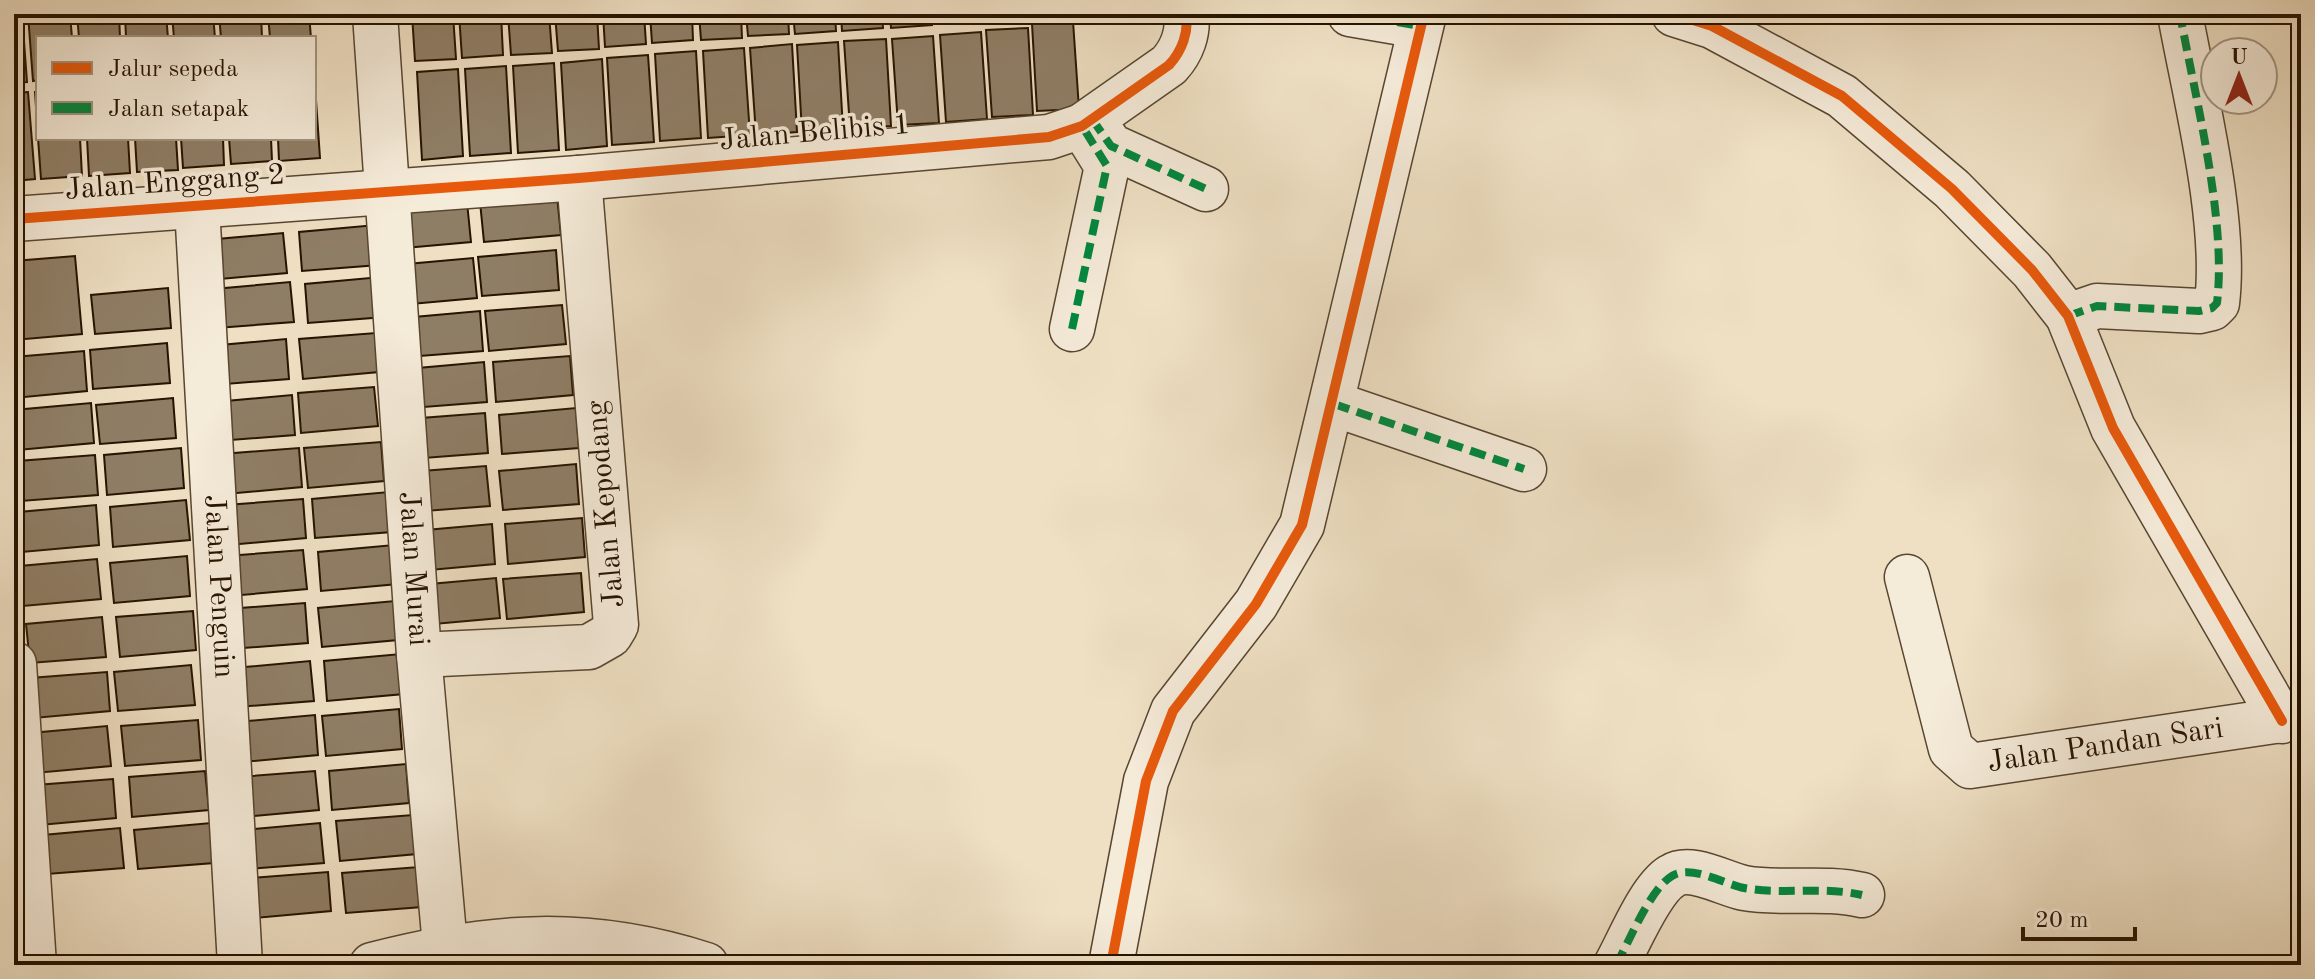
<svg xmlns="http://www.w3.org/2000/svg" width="2315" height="979" viewBox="0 0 2315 979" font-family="'Old Standard TT',serif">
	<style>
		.building { fill: #8f7e66; stroke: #261300; stroke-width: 2 }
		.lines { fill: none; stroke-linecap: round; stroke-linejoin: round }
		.minor-casing { stroke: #584631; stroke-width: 47 }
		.minor { stroke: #f5ebd9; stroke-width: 44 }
		.quiet { stroke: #00873e; stroke-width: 8; stroke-dasharray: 16 8; stroke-linecap: butt }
		.cycleway-casing { stroke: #f5ebd9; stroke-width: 15 }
		.cycleway { stroke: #e8590c; stroke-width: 10 }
		.labels { text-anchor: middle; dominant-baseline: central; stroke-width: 7; stroke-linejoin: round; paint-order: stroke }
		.street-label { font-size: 30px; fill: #261300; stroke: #f5ebd9 }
	</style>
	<rect width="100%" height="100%" fill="#efe0c4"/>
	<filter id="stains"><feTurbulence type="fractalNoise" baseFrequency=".0025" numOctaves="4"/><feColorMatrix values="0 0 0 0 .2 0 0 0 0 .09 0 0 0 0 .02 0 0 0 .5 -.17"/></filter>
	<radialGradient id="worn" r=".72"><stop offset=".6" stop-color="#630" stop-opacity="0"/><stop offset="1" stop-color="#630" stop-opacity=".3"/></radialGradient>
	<g class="building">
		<path d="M14,14H22L27,82L14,83Z"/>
		<path d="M28,14H70L72,38H38V80L33,81Z"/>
		<path d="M77,14H119L120,38H79Z"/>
		<path d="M125,14H166L168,38H126Z"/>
		<path d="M172,14H213L215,38H174Z"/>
		<path d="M219,14H261L262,38H221Z"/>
		<path d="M268,14H309L311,38H270Z"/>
		<path d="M412,14H453L456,59L415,61Z"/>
		<path d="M459,14H501L503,55L462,58Z"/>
		<path d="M508,14H549L552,53L511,55Z"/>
		<path d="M555,14H597L599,49L558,51Z"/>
		<path d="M603,14H644L646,44L605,47Z"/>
		<path d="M650,14H692L693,40L652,43Z"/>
		<path d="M699,14H741L742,38L701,40Z"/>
		<path d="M746,14H788L789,34L748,36Z"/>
		<path d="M793,14H835L836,31L795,34Z"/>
		<path d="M841,14H882L883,28L842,31Z"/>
		<path d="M890,14H931L932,25L891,28Z"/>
		<path d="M937,14H978L979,21L938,24Z"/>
		<path d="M984,14H1025L1026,16L985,20Z"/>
		<path d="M1073,21L1079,109L1037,111L1032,24Z"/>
		<path d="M1028,28L1033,115L992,117L986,30Z"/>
		<path d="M981,32L987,119L946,122L940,35Z"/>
		<path d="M933,36L939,123L898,125L892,39Z"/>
		<path d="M886,39L891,126L850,128L844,41Z"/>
		<path d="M838,42L843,129L802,132L797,45Z"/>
		<path d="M792,44L797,132L756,135L750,48Z"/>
		<path d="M744,48L750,135L708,138L703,51Z"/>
		<path d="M696,51L701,138L660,141L655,54Z"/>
		<path d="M648,55L654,142L612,145L607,58Z"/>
		<path d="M602,59L607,146L566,150L561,63Z"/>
		<path d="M554,63L559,150L518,153L513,66Z"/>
		<path d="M506,66L511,153L470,156L465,69Z"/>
		<path d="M458,69L463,156L422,160L417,72Z"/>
		<path d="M314,71L320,158L279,161L278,138H314Z"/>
		<path d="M28,92L35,179L14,181V93Z"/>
		<path d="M35,92H38V136Z"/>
		<path d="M38,138H80L82,176L41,179Z"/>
		<path d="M87,138H128L130,173L89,176Z"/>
		<path d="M135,138H176L178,170L137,172Z"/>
		<path d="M181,138H223L224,165L183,168Z"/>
		<path d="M229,138H271L272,161L231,164Z"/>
		<path d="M557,196L561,235L484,242L480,202Z"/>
		<path d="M467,202L471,242L394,249L390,209Z"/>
		<path d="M376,225L379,265L302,271L299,232Z"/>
		<path d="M283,233L287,273L209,280L206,240Z"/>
		<path d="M556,250L559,290L482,296L478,257Z"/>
		<path d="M75,256L82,334L14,340V261Z"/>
		<path d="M473,258L477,298L400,305L396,265Z"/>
		<path d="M381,277L385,317L308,323L305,284Z"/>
		<path d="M290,282L294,322L217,328L214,289Z"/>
		<path d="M168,288L171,328L95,334L91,295Z"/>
		<path d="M562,305L566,344L489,351L485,311Z"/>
		<path d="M480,311L483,351L407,357L403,318Z"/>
		<path d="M376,333L379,372L303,379L299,339Z"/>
		<path d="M286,339L289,379L213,385L209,346Z"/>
		<path d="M167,343L170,383L93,389L90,350Z"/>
		<path d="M84,351L87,391L14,398V357Z"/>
		<path d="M570,356L573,395L496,402L493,362Z"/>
		<path d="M484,362L487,402L411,408L407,369Z"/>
		<path d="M374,387L378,426L301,433L298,393Z"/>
		<path d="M292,395L295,435L218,441L215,402Z"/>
		<path d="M173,398L176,438L100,444L96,405Z"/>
		<path d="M91,403L94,443L18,450L14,410Z"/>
		<path d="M576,408L579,448L502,454L499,415Z"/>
		<path d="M485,413L488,453L411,459L408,419Z"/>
		<path d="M381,442L384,481L308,488L304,448Z"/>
		<path d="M181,448L184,488L107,495L104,455Z"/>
		<path d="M299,448L302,487L226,494L222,454Z"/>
		<path d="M95,455L98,495L21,501L18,461Z"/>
		<path d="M576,464L579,504L503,510L499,471Z"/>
		<path d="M486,466L490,506L412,512L409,472Z"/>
		<path d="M389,492L392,532L315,538L312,499Z"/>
		<path d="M303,499L306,538L229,545L226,505Z"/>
		<path d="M186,500L190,540L113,547L110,507Z"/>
		<path d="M96,505L99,545L22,552L19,512Z"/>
		<path d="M582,518L585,557L508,564L505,524Z"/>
		<path d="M492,524L495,564L419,571L415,531Z"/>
		<path d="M394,545L398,584L321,591L318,552Z"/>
		<path d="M303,550L307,589L230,596L227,556Z"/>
		<path d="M187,556L190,596L114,603L110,563Z"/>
		<path d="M97,559L101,599L23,606L20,566Z"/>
		<path d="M581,573L584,612L507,619L503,579Z"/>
		<path d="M496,578L500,618L423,625L419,585Z"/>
		<path d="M395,601L398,640L322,647L318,608Z"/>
		<path d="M305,603L308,643L231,649L228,609Z"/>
		<path d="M193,611L196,650L120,657L116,617Z"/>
		<path d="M102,617L106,657L30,663L26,624Z"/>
		<path d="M401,654L404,694L327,701L324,661Z"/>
		<path d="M310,661L314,701L237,707L234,668Z"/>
		<path d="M191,665L195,705L118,711L114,672Z"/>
		<path d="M107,672L110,711L34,718L30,678Z"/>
		<path d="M399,709L402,749L326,756L322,716Z"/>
		<path d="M315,715L318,755L242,762L238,722Z"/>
		<path d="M198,720L201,760L125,766L121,726Z"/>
		<path d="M107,726L111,766L35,773L31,733Z"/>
		<path d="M406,764L409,803L332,810L329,771Z"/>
		<path d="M205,771L209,810L132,817L129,777Z"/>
		<path d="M315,771L319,810L242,817L239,777Z"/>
		<path d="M113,779L116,818L40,825L36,785Z"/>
		<path d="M413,815L417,854L340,861L336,821Z"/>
		<path d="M211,823L214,863L138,869L134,830Z"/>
		<path d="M320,823L324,863L247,869L244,830Z"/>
		<path d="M120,828L124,868L47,874L43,835Z"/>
		<path d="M419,867L422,907L346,913L342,873Z"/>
		<path d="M328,872L331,911L255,918L251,878Z"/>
	</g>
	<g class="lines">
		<defs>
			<g id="minor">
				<path id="s1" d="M375,14L419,655L445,946"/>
				<path d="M1350,14L1420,26"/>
				<path d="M1674,14L1712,26L1842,96L1952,189L2032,270L2068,316L2113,428L2282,721"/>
				<path d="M1093,121L1111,146L1206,189"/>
				<path id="s2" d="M197,207L240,965"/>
				<path d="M14,219L579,178L1049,137L1082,126L1169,65C1182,51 1189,32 1186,14"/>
				<path d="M2068,316L2097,306L2199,311L2212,308L2217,303C2227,220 2195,97 2180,14"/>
				<path d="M1072,329L1107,166L1082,126"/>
				<path d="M1334,404L1524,469"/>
				<path id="s3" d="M1907,577L1951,749L1970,766L2301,717"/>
				<path d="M419,655L589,647L610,635L616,625L579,178"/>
				<path d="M14,664L34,965"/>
				<path d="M372,965C491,934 588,927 706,965"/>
				<path d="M1111,965L1146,781L1173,711L1256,604L1302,525L1424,14"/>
				<path d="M1616,965C1629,942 1650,889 1672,876C1691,864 1724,884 1744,888C1783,895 1823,886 1862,895"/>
			</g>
		</defs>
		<use href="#minor" class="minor-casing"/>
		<use href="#minor" class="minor"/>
		<g class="quiet">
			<path d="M1350,14L1420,26"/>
			<path d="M1092,119L1111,146L1206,189"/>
			<path d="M2068,316L2097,306L2199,311L2212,308L2217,303C2227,220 2195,97 2180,14"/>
			<path d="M1072,329L1107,166L1082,126"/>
			<path d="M1334,404L1524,469"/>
			<path d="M1616,965C1629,942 1650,889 1672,876C1691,864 1724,884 1744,888C1783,895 1823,886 1862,895"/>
		</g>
		<defs>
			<g id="cycleway">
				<path d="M1674,14L1712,26L1842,96L1952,189L2032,270L2068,316L2113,428L2282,721"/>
				<path d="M14,219L579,178L1049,137L1082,126L1169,65C1182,51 1189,32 1186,14"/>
				<path d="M1111,965L1146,781L1173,711L1256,604L1302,525L1424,14"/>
			</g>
		</defs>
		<use href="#cycleway" class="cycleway-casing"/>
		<use href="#cycleway" class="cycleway"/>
	</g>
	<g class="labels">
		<g class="street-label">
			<text transform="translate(815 133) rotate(-5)">Jalan Belibis 1</text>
			<text transform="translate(175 183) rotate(-4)">Jalan Enggang 2</text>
			<text transform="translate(606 504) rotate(-95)">Jalan Kepodang</text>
			<text stroke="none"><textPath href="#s1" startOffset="556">Jalan Murai</textPath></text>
			<text stroke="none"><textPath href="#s2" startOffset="380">Jalan Penguin</textPath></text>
			<text stroke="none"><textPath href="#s3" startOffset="340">Jalan Pandan Sari</textPath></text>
		</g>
	</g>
	<rect width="2315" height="979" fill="none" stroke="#efe0c4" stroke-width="48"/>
	<rect x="16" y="16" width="2283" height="947" fill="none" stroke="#261300" stroke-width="4"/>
	<rect x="24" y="24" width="2267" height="931" fill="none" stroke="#261300" stroke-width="2"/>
	<rect x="36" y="36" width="280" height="104" fill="#f5ebd9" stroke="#a29582" stroke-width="2"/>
	<rect x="52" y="62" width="40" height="12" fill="#e8590c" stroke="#a29582" stroke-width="2"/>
	<text x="108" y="76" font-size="24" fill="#261300">Jalur sepeda</text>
	<rect x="52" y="102" width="40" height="12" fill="#00873e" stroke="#a29582" stroke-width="2"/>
	<text x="108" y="116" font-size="24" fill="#261300">Jalan setapak</text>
	<g transform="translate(2239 76)"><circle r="38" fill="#f5ebd9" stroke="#a29582" stroke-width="2"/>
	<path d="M0-6L14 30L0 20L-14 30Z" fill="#8f2418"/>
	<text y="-12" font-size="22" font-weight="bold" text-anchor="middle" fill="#261300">U</text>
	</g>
	<path d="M2023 927v12h112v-12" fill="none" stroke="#261300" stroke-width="4"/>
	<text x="2035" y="927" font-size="24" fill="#261300" stroke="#f5ebd9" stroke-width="6" paint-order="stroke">20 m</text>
	<rect width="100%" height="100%" filter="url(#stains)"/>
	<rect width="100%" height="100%" fill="url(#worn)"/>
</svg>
